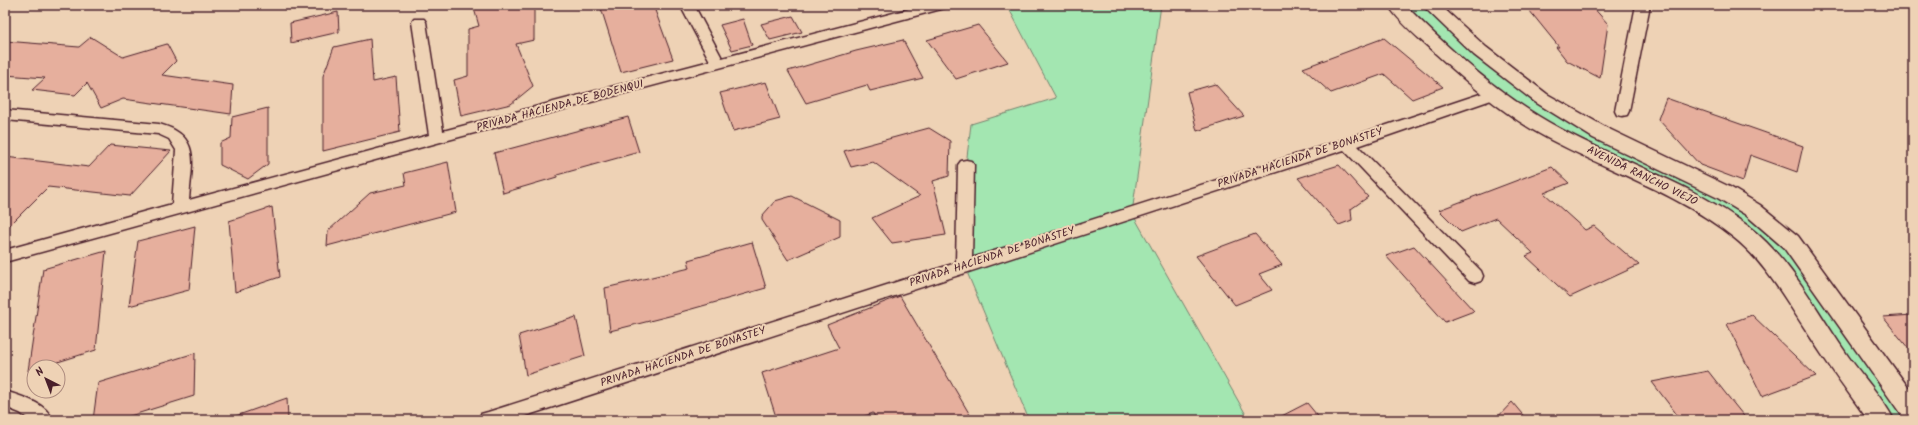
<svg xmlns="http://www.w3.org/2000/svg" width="1918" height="425" viewBox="0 0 1918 425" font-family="Kalam,sans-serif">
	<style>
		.green { fill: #a3e6b1; stroke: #76826e }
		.building { fill: #e6af9d; stroke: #4a1f2b }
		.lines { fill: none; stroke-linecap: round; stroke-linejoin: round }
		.minor-casing { stroke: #4a1f2b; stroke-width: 3 }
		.tertiary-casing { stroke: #4a1f2b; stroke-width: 3 }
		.minor { fill: #eed2b5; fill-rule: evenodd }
		.tertiary { fill: #eed2b5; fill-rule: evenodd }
		.labels { text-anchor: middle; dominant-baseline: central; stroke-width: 4; stroke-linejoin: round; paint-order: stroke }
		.street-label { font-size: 11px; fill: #4a1f2b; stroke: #eed2b5 }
	</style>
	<rect width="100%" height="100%" fill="#eed2b5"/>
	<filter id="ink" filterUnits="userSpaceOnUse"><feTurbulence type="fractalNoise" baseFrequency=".025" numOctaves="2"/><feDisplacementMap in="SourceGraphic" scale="8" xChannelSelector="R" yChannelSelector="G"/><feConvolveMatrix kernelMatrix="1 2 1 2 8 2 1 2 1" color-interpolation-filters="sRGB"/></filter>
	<g filter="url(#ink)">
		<g class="green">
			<path d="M1007,5H1161L1132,213L1249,420H1029L964,265L966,165L971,124L1056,98Z"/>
			<path d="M1403,5H1430L1514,78L1723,192L1791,242L1913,420H1883L1742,233L1552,132L1495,94Z"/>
		</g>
		<g class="building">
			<path d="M473,5H534V40L516,44L533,86L511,104L461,116L454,80L468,76V29L479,26Z"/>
			<path d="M600,5H653L673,59L621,72Z"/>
			<path d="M1525,5H1591L1608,24L1600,78L1567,61L1556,47H1559Z"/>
			<path d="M338,12L339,32L291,43L290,23Z"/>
			<path d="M793,16L802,32L770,40L761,24Z"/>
			<path d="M743,19L752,45L732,50L720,25Z"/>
			<path d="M978,25L1008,62L956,79L927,40Z"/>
			<path d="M91,37L123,57L167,44L176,61L162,75L233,85L231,114L123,99L101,108L87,83L75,95L32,90L45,78L5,75V41L79,47Z"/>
			<path d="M1384,38L1443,87L1412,99L1384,74L1331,93L1303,68Z"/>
			<path d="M370,39L373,82L396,77L400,132L323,151V76L334,47Z"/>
			<path d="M903,40L923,78L870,91L867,85L806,103L788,71L856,51Z"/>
			<path d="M766,82L780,119L733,131L720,93Z"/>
			<path d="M1215,84L1244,116L1197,131L1187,92Z"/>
			<path d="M1666,98L1803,146L1797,172L1750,155L1743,181L1700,165L1658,119Z"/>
			<path d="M268,108V164L248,179L220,165V143L231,138L232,117Z"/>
			<path d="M628,117L639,152L557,175V177L503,193L494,153Z"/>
			<path d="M929,128L950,141L949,176L933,181L946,235L892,243L872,218L920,196L873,162L851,167L844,151Z"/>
			<path d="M110,145L171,151L130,196L48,187L5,230V157L89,167Z"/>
			<path d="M448,162L456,212L327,246L328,231L370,193L406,185L404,173Z"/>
			<path d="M1339,165L1368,197L1351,209L1352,220L1339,225L1298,178Z"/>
			<path d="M1552,167L1569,183L1544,193L1585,230L1594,226L1639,265L1570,297L1526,256L1533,253L1496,218L1461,232L1439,210Z"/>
			<path d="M792,196L840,220V237L788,260L762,220V216L775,201Z"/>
			<path d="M272,207L280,277L235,292L229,221Z"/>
			<path d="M195,226L189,290L129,306L138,241Z"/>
			<path d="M1255,234L1282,265L1259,274L1272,290L1235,305L1196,256Z"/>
			<path d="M752,242L766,288L681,312V313L610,331L605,288L690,268L688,260Z"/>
			<path d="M1414,246L1474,311L1445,322L1386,256Z"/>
			<path d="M106,251L96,350L42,367H34V369L28,371L43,269Z"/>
			<path d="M900,296L973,420H876L873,413L854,420H777L762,373L839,348L827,325Z"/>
			<path d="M1752,315L1816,376L1762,396L1727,324Z"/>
			<path d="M1913,315V354L1883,317Z"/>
			<path d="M576,317L585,356L526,375L519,335Z"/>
			<path d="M195,353L194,396L117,420H93L98,383Z"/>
			<path d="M1708,371L1730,399L1747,420H1681L1652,382Z"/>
			<path d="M287,398L288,420H230V418Z"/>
			<path d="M1512,402L1527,420H1495Z"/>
			<path d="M1307,403L1321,420H1274Z"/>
		</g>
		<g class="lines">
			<defs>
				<g id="minor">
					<path d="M680,5H694L722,58L924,5H947L945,8L437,143L5,262V250L172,204L176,150L169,139L158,134L5,120V110L159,124C203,136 191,164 189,200L429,135L412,22L414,19H424L426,22L443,131L710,61Z"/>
					<path d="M1636,5H1650L1629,111L1627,115L1622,116L1617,115L1615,111Z"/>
					<path d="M1495,89L1500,91L1502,94L1500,97L1358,146L1481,271L1483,276L1481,281L1475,283L1469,281L1344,150L513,420H479L481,414L488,412L956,263L958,165L961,161L966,160L971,161L974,165L972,258L1342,140Z"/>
					<path d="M5,391C22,397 45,402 53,420H30L20,413L5,407Z"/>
				</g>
				<g id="tertiary">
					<path d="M1388,5H1405C1451,51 1501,97 1559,128C1621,162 1691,183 1748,226C1791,259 1817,312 1848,356C1862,376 1883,398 1894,420H1868C1847,391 1826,362 1807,332C1785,299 1765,262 1733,237C1678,193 1609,171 1547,138C1506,116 1470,85 1436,54C1420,39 1400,23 1388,5Z"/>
					<path d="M1422,5H1440L1486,47L1547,94L1607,128L1730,187L1760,205L1798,236L1913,394V420H1905L1784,248L1746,215L1716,197L1593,138L1535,102L1474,55Z"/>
				</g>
			</defs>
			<use href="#minor" class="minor-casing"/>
			<use href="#tertiary" class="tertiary-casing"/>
			<use href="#minor" class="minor"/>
			<use href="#tertiary" class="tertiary"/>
		</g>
	</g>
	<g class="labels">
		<g class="street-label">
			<text transform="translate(560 106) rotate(-15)">PRIVADA HACIENDA DE BODENQUI</text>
			<text transform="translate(1300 158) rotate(-18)">PRIVADA HACIENDA DE BONASTEY</text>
			<text transform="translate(1642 176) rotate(26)">AVENIDA RANCHO VIEJO</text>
			<text transform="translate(992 257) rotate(-18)">PRIVADA HACIENDA DE BONASTEY</text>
			<text transform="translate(683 357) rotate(-18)">PRIVADA HACIENDA DE BONASTEY</text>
		</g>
	</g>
	<rect width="1918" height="425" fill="none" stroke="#eed2b5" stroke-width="20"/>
	<rect x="10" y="10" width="1898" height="405" fill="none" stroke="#4a1f2b" stroke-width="1.5" filter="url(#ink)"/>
	<g transform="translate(46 379) rotate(318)"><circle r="19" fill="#eed2b5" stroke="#ac8a7e"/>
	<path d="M0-3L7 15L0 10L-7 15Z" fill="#4a1f2b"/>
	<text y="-6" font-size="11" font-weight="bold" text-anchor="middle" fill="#4a1f2b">N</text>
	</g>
</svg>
